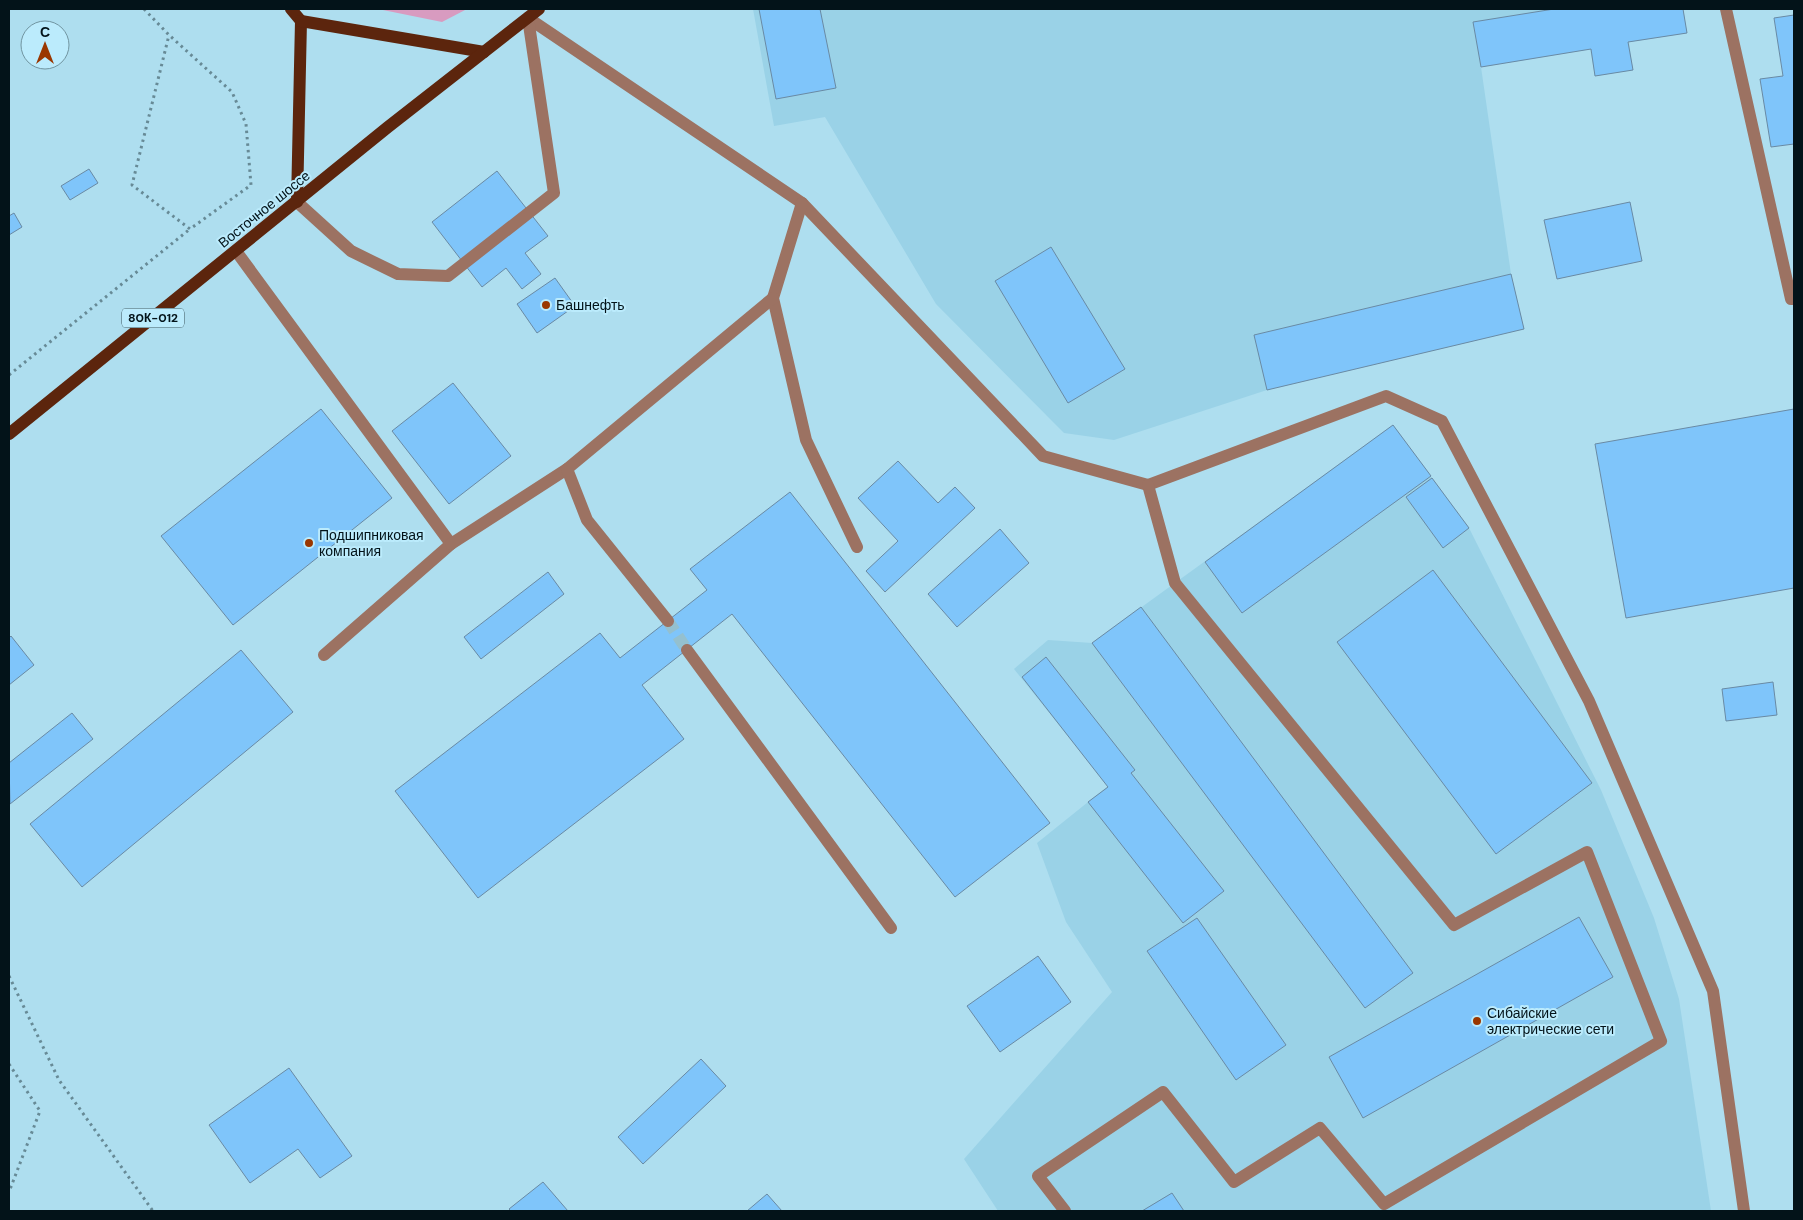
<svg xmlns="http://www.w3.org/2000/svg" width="1803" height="1220" viewBox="0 0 1803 1220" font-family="'DM Sans',sans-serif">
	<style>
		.built { fill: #9ad2e7 }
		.green { fill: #d89bc0 }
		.building { fill: #7fc5fa; stroke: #698aa4 }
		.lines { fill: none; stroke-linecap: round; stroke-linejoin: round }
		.minor-tunnel { stroke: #94c0cf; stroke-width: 12; stroke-dasharray: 12 6; stroke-linecap: butt }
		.path { stroke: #678a96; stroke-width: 3; stroke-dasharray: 2.5 4; stroke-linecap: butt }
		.minor { stroke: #9c7262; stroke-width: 12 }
		.major { stroke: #5c250d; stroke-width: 12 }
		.poi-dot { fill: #9a3700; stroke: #bbebfc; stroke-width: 2 }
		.labels { text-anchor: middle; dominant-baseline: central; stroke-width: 4; stroke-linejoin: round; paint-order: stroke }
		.shield { fill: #bbebfc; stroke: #3a545d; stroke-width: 1 }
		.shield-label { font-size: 12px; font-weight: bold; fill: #031319 }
		.street-label { font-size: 14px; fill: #031319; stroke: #bbebfc }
		.poi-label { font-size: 14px; fill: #031319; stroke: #bbebfc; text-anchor: start }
	</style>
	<rect width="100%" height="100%" fill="#aedeef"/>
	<g class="built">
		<path d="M753,9H1683L1687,33L1629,42L1633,70L1595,76L1590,49L1481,67L1511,274L1524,329L1267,390L1114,440L1064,433L936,304L825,117L774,126Z"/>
		<path d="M1393,425L1469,528L1601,790L1654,918L1679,999L1711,1211H998L964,1159L1112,992L1066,922L1037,843L1108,786L1014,669L1048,640L1092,643Z"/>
	</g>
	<path class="green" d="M378,9H467L442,22Z"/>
	<g class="building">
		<path d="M759,9H820L836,88L776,99Z"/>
		<path d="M1554,9H1683L1687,33L1628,42L1633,70L1595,76L1591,49L1481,67L1473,22Z"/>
		<path d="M1794,15V148V144L1771,147L1760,79L1783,76L1774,18Z"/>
		<path d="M89,169L98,183L70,200L61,186Z"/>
		<path d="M497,171L548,236L525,253L541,274L522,289L506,268L482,287L432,222Z"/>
		<path d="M1630,202L1642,261L1557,279L1544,220Z"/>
		<path d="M14,213L22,227L9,235V216Z"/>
		<path d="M1051,247L1125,369L1068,403L995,281Z"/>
		<path d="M1511,274L1524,329L1267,390L1254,335Z"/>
		<path d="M555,278L575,306L537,333L517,304Z"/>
		<path d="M453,383L511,456L449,504L392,431Z"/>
		<path d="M321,409L392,498L233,625L161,536Z"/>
		<path d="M1794,409V588L1626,618L1595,444Z"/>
		<path d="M1393,425L1431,476L1242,613L1205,562Z"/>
		<path d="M898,461L938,503L955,487L975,508L885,592L866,571L898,541L858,498Z"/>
		<path d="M1432,478L1469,528L1443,548L1406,497Z"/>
		<path d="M790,492L1050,823L955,897L732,614L642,685L684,739L478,898L395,791L600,633L620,658L707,590L690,569Z"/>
		<path d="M1000,529L1029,563L957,627L928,594Z"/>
		<path d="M1433,570L1592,783L1496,854L1337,642Z"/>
		<path d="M548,572L564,594L481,659L464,637Z"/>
		<path d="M1141,607L1413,973L1365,1008L1092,643Z"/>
		<path d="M11,636L34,665L9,685V638Z"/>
		<path d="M241,650L293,712L82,887L30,824Z"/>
		<path d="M1046,657L1135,770L1131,773L1224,891L1183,923L1088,802L1108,787L1022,677Z"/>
		<path d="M1773,682L1777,715L1726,721L1722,689Z"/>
		<path d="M72,713L93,739L10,804L9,763Z"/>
		<path d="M1579,917L1613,977L1363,1118L1329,1057Z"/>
		<path d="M1197,918L1286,1045L1236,1080L1147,951Z"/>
		<path d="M1038,956L1071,1002L1000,1052L967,1006Z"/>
		<path d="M701,1059L726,1086L643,1164L618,1137Z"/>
		<path d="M289,1068L352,1156L320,1178L298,1149L250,1183L209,1125Z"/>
		<path d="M543,1182L568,1211H511L509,1209Z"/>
		<path d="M1172,1193L1184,1211H1142Z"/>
		<path d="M767,1194L782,1211H747Z"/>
	</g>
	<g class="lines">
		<path class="minor-tunnel" d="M668,621L687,650"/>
		<g class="path">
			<path d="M144,9L169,35L232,92L246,124L251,185L190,229L132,185L169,35"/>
			<path d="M9,375L190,229"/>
			<path d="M9,976L59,1080L153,1211"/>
			<path d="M9,1064L40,1111L9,1192"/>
		</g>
		<g class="minor">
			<path d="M1726,9L1791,299H1794"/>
			<path d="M528,18L802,203L1043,456L1148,485L1386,396L1442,421L1589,701L1713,991L1744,1211"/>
			<path d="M297,202L351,251L398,274L448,276L554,193L528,18"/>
			<path d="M802,203L773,298L806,440L857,547"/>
			<path d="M236,251L451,544L324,655"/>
			<path d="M451,544L567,469"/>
			<path d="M668,621L587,520L567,469L773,298"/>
			<path d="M687,650L891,928"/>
			<path d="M1065,1211L1038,1176L1163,1092L1234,1182L1320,1128L1384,1204L1661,1041L1587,852L1454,925L1175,583L1148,485"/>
		</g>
		<g class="major">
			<path d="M291,9L301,21L297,202"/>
			<path d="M301,21L484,52"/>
			<path d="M9,434L388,127L539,9"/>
		</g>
	</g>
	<g class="poi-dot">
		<circle cx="546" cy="305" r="5"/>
		<circle cx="309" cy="543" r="5"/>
		<circle cx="1477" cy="1021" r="5"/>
	</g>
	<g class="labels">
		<rect class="shield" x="122" y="308.5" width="62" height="19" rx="4"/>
		<g class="shield-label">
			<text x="153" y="318">80К-012</text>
		</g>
		<g class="street-label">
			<text transform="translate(264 209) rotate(-39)">Восточное шоссе</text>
		</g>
		<g class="poi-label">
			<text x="556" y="305">Башнефть</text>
			<text x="319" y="535">Подшипниковая<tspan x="319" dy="16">компания</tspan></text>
			<text x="1487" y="1013">Сибайские<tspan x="1487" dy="16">электрические сети</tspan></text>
		</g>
	</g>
	<rect width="1803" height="1220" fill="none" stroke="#031319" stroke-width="20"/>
	<g transform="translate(45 45)"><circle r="24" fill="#bbebfc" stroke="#7195a1"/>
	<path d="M0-4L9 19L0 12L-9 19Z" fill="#9a3700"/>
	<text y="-8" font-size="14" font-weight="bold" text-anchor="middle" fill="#031319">С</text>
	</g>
</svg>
